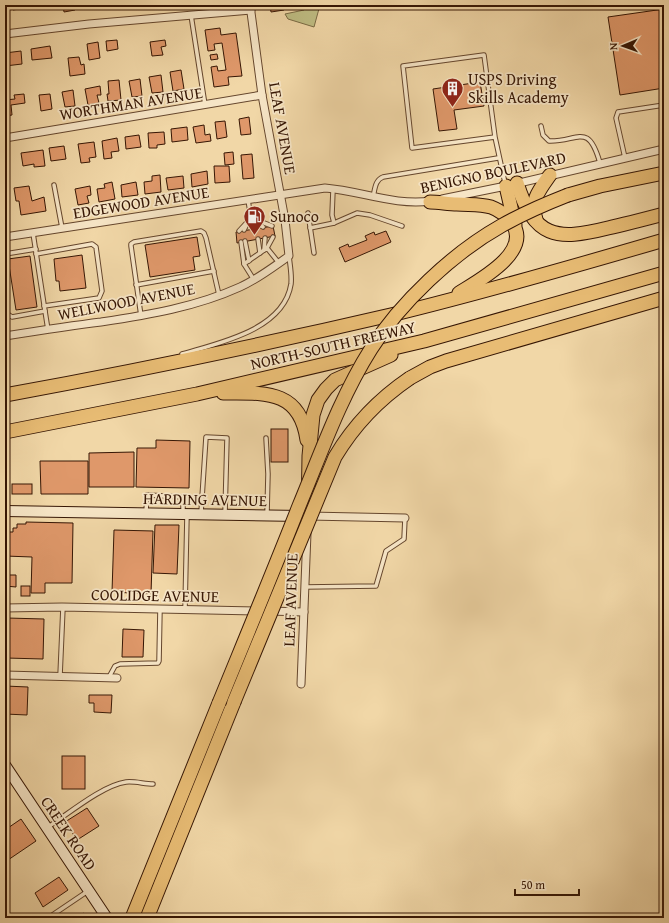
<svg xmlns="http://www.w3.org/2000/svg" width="669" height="923" viewBox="0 0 669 923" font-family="'Gentium Book Plus',serif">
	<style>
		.green { fill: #bfbd83; stroke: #7a6a44 }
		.building { fill: #df986a; stroke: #361604 }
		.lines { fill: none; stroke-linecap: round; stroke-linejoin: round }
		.lane-casing { stroke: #65462d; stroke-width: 5.5 }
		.street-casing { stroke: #65462d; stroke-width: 9 }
		.secondary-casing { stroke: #361604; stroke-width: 12 }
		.highway-casing { stroke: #361604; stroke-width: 15 }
		.lane { stroke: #f6e5c6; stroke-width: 3.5 }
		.street { stroke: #f6e5c6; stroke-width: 7 }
		.secondary { stroke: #f6e5c6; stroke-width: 10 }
		.highway { stroke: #e8bc74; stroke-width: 13 }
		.highway-bridge-casing { stroke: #361604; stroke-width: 15; stroke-linecap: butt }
		.highway-bridge { stroke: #e8bc74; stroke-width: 13 }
		.labels { text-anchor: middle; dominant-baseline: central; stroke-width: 3.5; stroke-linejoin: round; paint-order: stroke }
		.poi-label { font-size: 16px; fill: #361604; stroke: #f6e5c6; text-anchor: start }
		.street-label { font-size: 16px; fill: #361604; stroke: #f6e5c6 }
	</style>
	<rect width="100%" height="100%" fill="#f1d7a7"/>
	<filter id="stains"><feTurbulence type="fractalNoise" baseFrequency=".005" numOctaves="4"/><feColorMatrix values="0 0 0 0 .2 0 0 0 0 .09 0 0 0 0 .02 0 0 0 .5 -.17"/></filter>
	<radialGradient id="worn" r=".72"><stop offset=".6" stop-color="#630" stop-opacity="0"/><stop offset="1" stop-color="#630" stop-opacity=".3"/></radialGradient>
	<path class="green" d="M303,5H320L314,27L288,19L285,14L304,10Z"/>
	<g class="building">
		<path d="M13,5H32V7L13,10Z"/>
		<path d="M41,5H57L58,8L42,9Z"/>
		<path d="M63,5H74L75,10L64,12Z"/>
		<path d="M270,5H289V6L283,7L284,10L271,12Z"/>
		<path d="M664,9V88L620,95L608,17Z"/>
		<path d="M220,28L221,35L236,33L242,76L228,77L229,85L214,87L211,67L217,66L218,71L226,70L222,43L214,44L215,50L208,51L205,30Z"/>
		<path d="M117,40L118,49L107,51L106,41Z"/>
		<path d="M165,40L166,46L161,47L163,55L152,56L150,42Z"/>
		<path d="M98,42L100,58L89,60L87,44Z"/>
		<path d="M50,46L52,58L32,60L31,49Z"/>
		<path d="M21,51L22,64L5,66V53Z"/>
		<path d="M217,54L218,59L211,60L210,55Z"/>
		<path d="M79,57L81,65L84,64L85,74L70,76L68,58Z"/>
		<path d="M181,70L184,89L173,91L170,72Z"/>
		<path d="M161,75L163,92L152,93L149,77Z"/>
		<path d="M140,79L142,96L132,97L129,81Z"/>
		<path d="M119,80L121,100L108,101L107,94H109L108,81Z"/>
		<path d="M480,82L484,106L454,110L457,129L439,131L433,89Z"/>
		<path d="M100,86L101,95H97L99,103L88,105L85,89Z"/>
		<path d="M73,90L75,106L65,107L62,92Z"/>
		<path d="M24,94L25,103L11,105L12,115L5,116V100L15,99L14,95Z"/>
		<path d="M50,94L52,109L41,111L39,95Z"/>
		<path d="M249,117L251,134L241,135L239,119Z"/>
		<path d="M225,121L227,137L217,139L215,122Z"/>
		<path d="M204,125L205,135L210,134L211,141L196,143L193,127Z"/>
		<path d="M187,127L188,140L172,142L171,129Z"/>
		<path d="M164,132L165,144L157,145V148H149L148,133Z"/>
		<path d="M139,135L141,147L126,149L125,137Z"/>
		<path d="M117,138L119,151L111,152L112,158L104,159L102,141Z"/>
		<path d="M94,142L96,157L89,158L90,162L81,163L78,144Z"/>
		<path d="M64,146L66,159L51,161L49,148Z"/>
		<path d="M43,150L45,166L34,167V164L23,166L21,153Z"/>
		<path d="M233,152L234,164L225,165L224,153Z"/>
		<path d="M252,154L254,178L243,179L241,155Z"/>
		<path d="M214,166H229L230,182L215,183Z"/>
		<path d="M207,171L208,184L192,187L191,174Z"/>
		<path d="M160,175L161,192L145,194L144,182L152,181V176Z"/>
		<path d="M183,176L184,188L168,190L166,178Z"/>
		<path d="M112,182L115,199L99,202L97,189L105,188L104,184Z"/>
		<path d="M136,182L138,195L122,197L121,185Z"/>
		<path d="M29,186L32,201L44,197L46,211L21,215L19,201H16L14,188Z"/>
		<path d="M90,186L91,195L87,196L89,203L78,205L75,189Z"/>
		<path d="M273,226L275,236L237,243L236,232Z"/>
		<path d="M386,231L391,242L345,262L339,248L348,244L349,247L367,240L365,236L374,232L375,235Z"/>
		<path d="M197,237L200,256L193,257L195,270L150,277L145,245Z"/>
		<path d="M82,255L86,288L60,291L59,281H56L54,259Z"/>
		<path d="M30,256L37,307L16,310L8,259Z"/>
		<rect x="271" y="429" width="17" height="33"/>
		<path d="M156,440L190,441L189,488L136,487L137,448H156Z"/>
		<path d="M134,452V487H89V453Z"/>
		<path d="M40,461H88V494H41Z"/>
		<rect x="12" y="484" width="20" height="10"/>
		<path d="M26,522L73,523L72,583H45V593H31L32,557L5,556L6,532H13V528H17V524H26Z"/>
		<path d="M155,525H179L177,574L153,573Z"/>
		<path d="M114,530L153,531L151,594L112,592Z"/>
		<path d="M5,575H16V587L5,586Z"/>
		<rect x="21" y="586" width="9" height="10"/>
		<path d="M7,618L44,619L43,659L6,658Z"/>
		<path d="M123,629L144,630L143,657H122Z"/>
		<path d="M5,686L28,687L27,715L5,714Z"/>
		<path d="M89,695H112L111,713L94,712V703H89Z"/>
		<rect x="62" y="756" width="23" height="33"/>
		<path d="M87,808L99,826L77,840L65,822Z"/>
		<path d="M21,819L36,841L5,862V830Z"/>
		<path d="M59,877L68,890L43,907L35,893Z"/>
		<path d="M84,913L87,918H76Z"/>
	</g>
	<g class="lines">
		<defs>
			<g id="lane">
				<path d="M191,15L205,105"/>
				<path d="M541,126L543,135L549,141C578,142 588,121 600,163"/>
				<path d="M495,137L484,55L403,66L412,148L495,137L505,183"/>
				<path d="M625,158L616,118L618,112L664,105"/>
				<path d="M54,185L62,228"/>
				<path d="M333,190L332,215L334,223"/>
				<path d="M373,197C375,189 375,180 383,177L498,158"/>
				<path d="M248,200L251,218L256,228"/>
				<path d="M308,213L314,253"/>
				<path d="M251,218L272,226"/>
				<path d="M255,221L263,227"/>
				<path d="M310,228L334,223L357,213L370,215L402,226"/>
				<path d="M244,230L247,224"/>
				<path d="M239,231L251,218"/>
				<path d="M258,239L260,253"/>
				<path d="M245,241L249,261"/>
				<path d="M241,242L244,264"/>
				<path d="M267,248L273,237"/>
				<path d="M264,250L265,238"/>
				<path d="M5,254L36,249"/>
				<path d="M36,254L92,244L96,247L102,291L99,298L44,306"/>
				<path d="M254,280L244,264L267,248L279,263"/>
				<path d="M136,285L214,271"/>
				<path d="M5,303L6,313L12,317L45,311L33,233"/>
				<path d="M45,311L48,330"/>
				<path d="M141,316L131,246V244L134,242L201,231L204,233L206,238L219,295"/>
				<path d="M182,354C219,343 284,330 291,284C292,275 290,265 289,256"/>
				<path d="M266,438L268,474L267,514"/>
				<path d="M146,512L147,495L183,497V513"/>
				<path d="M201,513L206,437L227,438L225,514"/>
				<path d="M305,587L376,586L386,551L404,539L405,518"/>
				<path d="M185,609L187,515"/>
				<path d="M60,676L63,607"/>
				<path d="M109,677L115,666L120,664L158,663L159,661L160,609"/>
				<path d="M48,827C68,814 103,785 126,782C134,781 145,784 153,784"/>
				<path d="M48,918L88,891"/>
			</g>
			<g id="street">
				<path d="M5,34L89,24L251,10"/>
				<path d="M5,138L262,95"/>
				<path d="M442,199L506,186L664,149"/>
				<path d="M5,237L325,188C362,191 394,206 431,201"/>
				<path d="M5,336C37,331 69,326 101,322C148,315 196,307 240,287C258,279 273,267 289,256L285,220L262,95L250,5"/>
				<path d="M309,516L405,518"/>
				<path d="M5,608L62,607L259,611"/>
				<path d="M269,611L304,612"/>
				<path d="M5,675L117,678"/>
				<path d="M301,684L307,533"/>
			</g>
			<g id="secondary">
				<path d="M5,511L301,516"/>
				<path d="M5,765L107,918"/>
			</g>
			<g id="highway">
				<path d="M517,183C534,238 556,241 608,228C626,224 645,219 664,214"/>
				<path d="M506,186L515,225"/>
				<path d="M568,195L600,186L664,173"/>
				<path d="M430,202C439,202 448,204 457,204C469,205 480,204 491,207C499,210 507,216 512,223C533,252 478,281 459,293"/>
				<path d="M536,219C529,202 540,189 550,175"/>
				<path d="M410,378L430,367L446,361L664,298"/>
				<path d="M223,393C264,393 300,389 307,440"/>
				<path d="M5,395C136,371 266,344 395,314C485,292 575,266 664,240"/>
				<path d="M5,432L197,394L424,341L664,273"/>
				<path d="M308,516L309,456L313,415L318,400L326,389L335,380L391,355"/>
				<path d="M132,918L219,703"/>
				<path d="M147,918L234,702"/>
			</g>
		</defs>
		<use href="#lane" class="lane-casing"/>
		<use href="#street" class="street-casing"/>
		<use href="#secondary" class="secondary-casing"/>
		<use href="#highway" class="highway-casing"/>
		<use href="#lane" class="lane"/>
		<use href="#street" class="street"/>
		<use href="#secondary" class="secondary"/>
		<use href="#highway" class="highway"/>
		<defs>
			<g id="highway-bridge">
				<path d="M234,702L335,457C354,425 379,399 410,378"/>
				<path d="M219,703C246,637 273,572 299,506C321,453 340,398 371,349C400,303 453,253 501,226C522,214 545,204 568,195"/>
			</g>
		</defs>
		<use href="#highway-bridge" class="highway-bridge-casing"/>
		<use href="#highway-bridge" class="highway-bridge"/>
	</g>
	<defs>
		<symbol id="building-pin" viewBox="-11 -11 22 30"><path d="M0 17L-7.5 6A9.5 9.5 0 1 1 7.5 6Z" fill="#8f2418" stroke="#f6e5c6"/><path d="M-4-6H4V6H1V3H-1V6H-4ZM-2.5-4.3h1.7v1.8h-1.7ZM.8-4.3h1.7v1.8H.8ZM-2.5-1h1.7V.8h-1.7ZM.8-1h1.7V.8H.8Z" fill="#fff"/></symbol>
		<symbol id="fuel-pin" viewBox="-11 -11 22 30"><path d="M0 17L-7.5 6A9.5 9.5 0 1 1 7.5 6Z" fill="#8f2418" stroke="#f6e5c6"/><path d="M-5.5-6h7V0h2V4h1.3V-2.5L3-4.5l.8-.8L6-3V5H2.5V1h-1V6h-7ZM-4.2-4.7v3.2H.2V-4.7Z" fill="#fff"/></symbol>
	</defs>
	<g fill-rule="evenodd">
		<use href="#building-pin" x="440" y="76" width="25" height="34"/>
		<use href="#fuel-pin" x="242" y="204" width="25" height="34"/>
	</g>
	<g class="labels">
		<g class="poi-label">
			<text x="468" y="79">USPS Driving<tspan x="468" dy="18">Skills Academy</tspan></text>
			<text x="270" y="216">Sunoco</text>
		</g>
		<g class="street-label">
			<text transform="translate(131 103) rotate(-9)">WORTHMAN AVENUE</text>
			<text transform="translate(283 128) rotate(80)">LEAF AVENUE</text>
			<text transform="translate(493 172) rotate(-12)">BENIGNO BOULEVARD</text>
			<text transform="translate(141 202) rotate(-9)">EDGEWOOD AVENUE</text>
			<text transform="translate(126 301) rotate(-11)">WELLWOOD AVENUE</text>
			<text transform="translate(333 345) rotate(-13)">NORTH-SOUTH FREEWAY</text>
			<text transform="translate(205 499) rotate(1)">HARDING AVENUE</text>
			<text transform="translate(155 595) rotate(1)">COOLIDGE AVENUE</text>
			<text transform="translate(290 600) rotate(-88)">LEAF AVENUE</text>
			<text transform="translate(69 833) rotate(56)">CREEK ROAD</text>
		</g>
	</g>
	<rect width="669" height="923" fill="none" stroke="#f1d7a7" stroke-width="20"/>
	<rect x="6" y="6" width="657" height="911" fill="none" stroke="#361604" stroke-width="2"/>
	<rect x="10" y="10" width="649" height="903" fill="none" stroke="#361604"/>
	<g transform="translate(623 46) rotate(268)" stroke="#f6e5c6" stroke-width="3" paint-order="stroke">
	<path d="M0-3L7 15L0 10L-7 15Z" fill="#361604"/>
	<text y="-6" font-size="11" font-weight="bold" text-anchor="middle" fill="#361604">N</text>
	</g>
	<path d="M515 889v6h64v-6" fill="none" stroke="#361604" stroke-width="2"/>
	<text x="521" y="889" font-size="12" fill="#361604" stroke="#f6e5c6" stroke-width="3" paint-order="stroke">50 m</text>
	<rect width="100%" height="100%" filter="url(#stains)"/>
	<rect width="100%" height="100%" fill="url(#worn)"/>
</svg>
